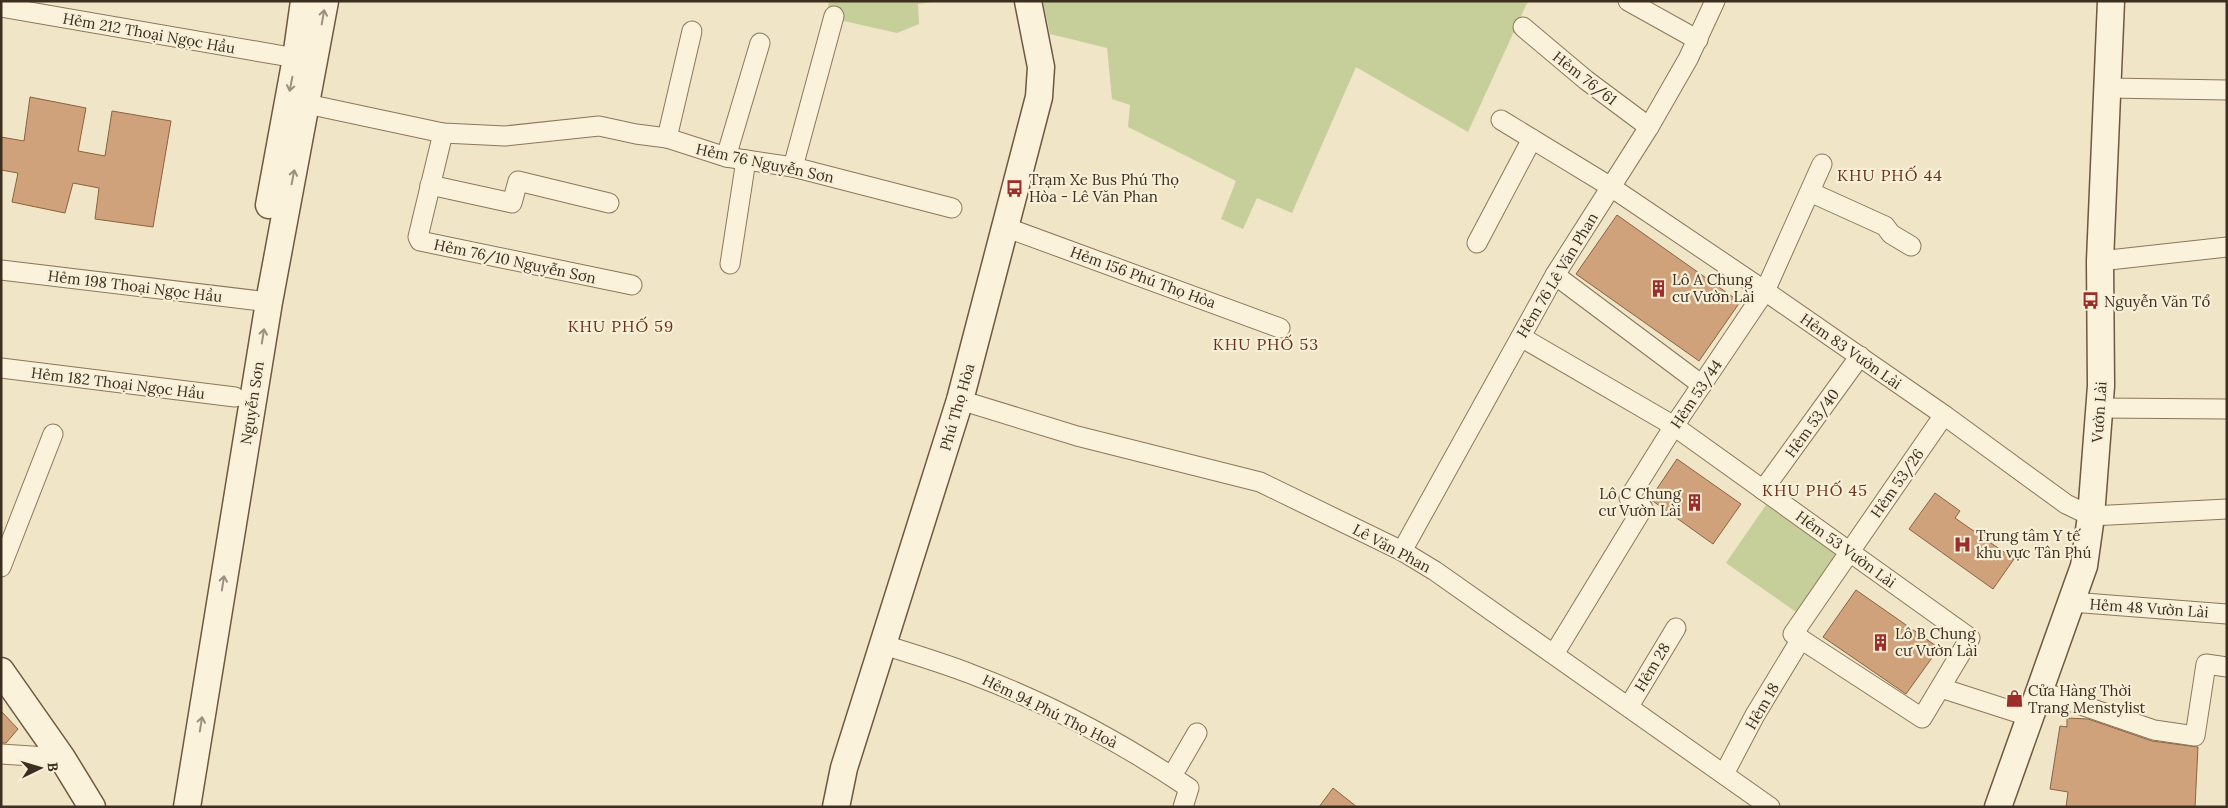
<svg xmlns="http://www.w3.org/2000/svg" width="2228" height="808" viewBox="0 0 2228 808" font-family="Lora,serif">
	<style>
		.green { fill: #c6cf9a }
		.building { fill: #cfa27b; stroke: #8c6240 }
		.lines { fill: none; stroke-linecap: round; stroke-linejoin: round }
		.street-casing { stroke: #8c775b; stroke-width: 21 }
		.secondary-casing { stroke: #6e583e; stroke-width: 29 }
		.street { stroke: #faf2db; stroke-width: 19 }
		.secondary { stroke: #faf2db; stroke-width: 26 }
		.oneway { stroke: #9b907d }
		.labels { text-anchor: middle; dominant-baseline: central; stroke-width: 4.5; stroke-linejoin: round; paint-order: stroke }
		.street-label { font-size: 15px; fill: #3c2f1f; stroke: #f7efd7 }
		.poi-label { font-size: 15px; fill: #3c2f1f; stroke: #f7efd7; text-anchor: start }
		.neighbourhood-label { font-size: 16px; letter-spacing: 1px; fill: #6a311d; stroke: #f7efd7 }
	</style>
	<rect width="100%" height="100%" fill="#f0e5c7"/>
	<g class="green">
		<path d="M829,1H941L918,4L919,24L897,33L826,17Z"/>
		<path d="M1043,1H1528L1468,132L1356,67L1292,213L1257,198L1243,229L1221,219L1236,181L1128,127L1130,105L1112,99L1107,48L1050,34Z"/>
		<path d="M1766,505L1836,554L1796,612L1726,563Z"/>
	</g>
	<g class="building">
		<path d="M30,97L86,108L78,151L105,156L112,111L171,121L153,227L95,219L99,188L73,183L65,213L12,202L18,173L1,170V137L24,141Z"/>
		<path d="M1617,215L1740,302L1699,361L1576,274Z"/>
		<path d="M1677,459L1741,504L1713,544L1650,499Z"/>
		<path d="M1935,493L1960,511L1955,518L2014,559L1993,589L1909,529Z"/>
		<path d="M1856,590L1939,648L1906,694L1823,637Z"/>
		<path d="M1,711L18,729L6,743H1Z"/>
		<path d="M2067,718L2088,719L2152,741L2198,747L2195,807H2066L2068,792L2050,789L2060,726L2067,727Z"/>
		<path d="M1333,788L1357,807H1319Z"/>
	</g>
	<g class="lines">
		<defs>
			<g id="street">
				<path d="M1628,1L1698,40"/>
				<path d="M1,7L296,58"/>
				<path d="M1523,27L1586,80L1649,127"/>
				<path d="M2108,88L2227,90"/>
				<path d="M307,104L443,133L505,136L599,126L636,134L667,138L726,157L793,167L952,208"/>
				<path d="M1501,120L1611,187L1765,291L1944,415L2066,504L2091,516L2227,509"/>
				<path d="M443,133L418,237L420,241L632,285"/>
				<path d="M667,138L692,31"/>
				<path d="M726,157L760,43"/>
				<path d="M793,167L834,16"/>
				<path d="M430,185L512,203L518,181L609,203"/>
				<path d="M1810,192L1885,226L1891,234L1911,246"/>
				<path d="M1005,227L1280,328"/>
				<path d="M1477,243L1532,139"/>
				<path d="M2100,261L2227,247"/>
				<path d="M730,264L746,160"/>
				<path d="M1,270L269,302"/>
				<path d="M1555,275L1702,385"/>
				<path d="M1521,337L1674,426L1970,638L1922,718L1793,634L1944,415"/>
				<path d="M1,368L235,397"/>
				<path d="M960,400L1077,436L1260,482L1402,551L1435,571L1770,807"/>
				<path d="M2100,408L2227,409"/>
				<path d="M1763,490L1860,356"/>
				<path d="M1629,498L1674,426L1765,291L1822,164"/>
				<path d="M1402,551L1555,275L1649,127L1688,59L1715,1"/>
				<path d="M1,567L53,434"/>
				<path d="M2071,602L2227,614"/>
				<path d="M884,645C913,654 943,663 971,674C1048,703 1121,742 1189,788L1183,807"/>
				<path d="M1554,654L1643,508"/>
				<path d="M1941,688L2031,717"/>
				<path d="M2040,691L2154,730L2195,736L2206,664L2227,667"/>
				<path d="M1629,706L1676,628"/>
				<path d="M1,754L62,758"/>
				<path d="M1724,774L1755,715L1801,639"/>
				<path d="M1172,776L1197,733"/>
			</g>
			<g id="secondary">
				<path d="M269,205L296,58L304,1"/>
				<path d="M1,671L62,758L92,807"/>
				<path d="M187,807L269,302L325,1"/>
				<path d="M836,807L844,768L960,400L1039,97L1041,67L1028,1"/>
				<path d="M1998,807L2084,566L2091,516L2101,386L2100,261L2111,1"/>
			</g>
		</defs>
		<use href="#street" class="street-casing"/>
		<use href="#secondary" class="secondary-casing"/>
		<use href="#street" class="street"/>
		<use href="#secondary" class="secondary"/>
	</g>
	<defs><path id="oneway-shaft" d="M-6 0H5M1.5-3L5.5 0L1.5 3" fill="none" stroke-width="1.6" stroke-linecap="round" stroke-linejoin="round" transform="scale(1.25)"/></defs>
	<g class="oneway">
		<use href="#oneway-shaft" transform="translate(323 17) rotate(-80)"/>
		<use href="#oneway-shaft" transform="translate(291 84) rotate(101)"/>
		<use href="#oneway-shaft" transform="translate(293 177) rotate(-79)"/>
		<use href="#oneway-shaft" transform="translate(263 336) rotate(-81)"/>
		<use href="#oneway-shaft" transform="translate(223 583) rotate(-81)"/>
		<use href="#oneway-shaft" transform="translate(201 724) rotate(-81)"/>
	</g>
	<defs>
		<symbol id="bus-bare" viewBox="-9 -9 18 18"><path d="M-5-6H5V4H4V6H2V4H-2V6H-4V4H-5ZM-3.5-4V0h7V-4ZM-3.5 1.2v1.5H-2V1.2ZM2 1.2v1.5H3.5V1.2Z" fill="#9d2d29" stroke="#f7efd7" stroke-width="2.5" paint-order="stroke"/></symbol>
		<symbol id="building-bare" viewBox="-9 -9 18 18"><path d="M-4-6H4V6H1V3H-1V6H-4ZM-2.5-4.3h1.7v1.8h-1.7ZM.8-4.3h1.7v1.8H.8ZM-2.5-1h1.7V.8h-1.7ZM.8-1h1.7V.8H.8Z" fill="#9d2d29" stroke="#f7efd7" stroke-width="2.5" paint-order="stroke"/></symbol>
		<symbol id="hospital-bare" viewBox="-9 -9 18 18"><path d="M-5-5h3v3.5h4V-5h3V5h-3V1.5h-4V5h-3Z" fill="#9d2d29" stroke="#f7efd7" stroke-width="2.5" paint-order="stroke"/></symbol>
		<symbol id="shop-bare" viewBox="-9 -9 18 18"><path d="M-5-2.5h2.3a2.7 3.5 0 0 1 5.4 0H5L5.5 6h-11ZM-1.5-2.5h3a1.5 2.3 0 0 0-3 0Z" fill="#9d2d29" stroke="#f7efd7" stroke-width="2.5" paint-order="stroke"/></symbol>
	</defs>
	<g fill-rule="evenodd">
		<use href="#bus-bare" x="1002" y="176" width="25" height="25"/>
		<use href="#building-bare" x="1646" y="276" width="25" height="25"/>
		<use href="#bus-bare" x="2078" y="288" width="25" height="25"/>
		<use href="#building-bare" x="1682" y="490" width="25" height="25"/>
		<use href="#hospital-bare" x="1950" y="532" width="25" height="25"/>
		<use href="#building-bare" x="1868" y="630" width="25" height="25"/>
		<use href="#shop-bare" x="2002" y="686" width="25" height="25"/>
	</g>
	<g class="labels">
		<g class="street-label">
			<text transform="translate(149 33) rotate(10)">Hẻm 212 Thoại Ngọc Hầu</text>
			<text transform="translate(1585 78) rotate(38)">Hẻm 76/61</text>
			<text transform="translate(765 163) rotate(12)">Hẻm 76 Nguyễn Sơn</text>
			<text transform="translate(515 261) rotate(12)">Hẻm 76/10 Nguyễn Sơn</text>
			<text transform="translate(1557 275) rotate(-59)">Hẻm 76 Lê Văn Phan</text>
			<text transform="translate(1143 277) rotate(20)">Hẻm 156 Phú Thọ Hòa</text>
			<text transform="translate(135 286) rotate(7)">Hẻm 198 Thoại Ngọc Hầu</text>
			<text transform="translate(1851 351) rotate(35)">Hẻm 83 Vườn Lài</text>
			<text transform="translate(118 383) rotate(7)">Hẻm 182 Thoại Ngọc Hầu</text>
			<text transform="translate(1696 394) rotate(-56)">Hẻm 53/44</text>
			<text transform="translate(252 403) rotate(-81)">Nguyễn Sơn</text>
			<text transform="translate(957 407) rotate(-74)">Phú Thọ Hòa</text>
			<text transform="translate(2099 412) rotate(-86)">Vườn Lài</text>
			<text transform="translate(1812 423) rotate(-54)">Hẻm 53/40</text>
			<text transform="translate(1897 483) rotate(-55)">Hẻm 53/26</text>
			<text transform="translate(1392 548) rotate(28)">Lê Văn Phan</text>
			<text transform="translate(1846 549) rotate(36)">Hẻm 53 Vườn Lài</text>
			<text transform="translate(2149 608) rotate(4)">Hẻm 48 Vườn Lài</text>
			<text transform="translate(1652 667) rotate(-59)">Hẻm 28</text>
			<text transform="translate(1762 706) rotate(-60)">Hẻm 18</text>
			<text transform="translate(1050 711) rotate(26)">Hẻm 94 Phú Thọ Hoà</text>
		</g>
		<g class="poi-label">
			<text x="1029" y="179">Trạm Xe Bus Phú Thọ<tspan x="1029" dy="17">Hòa - Lê Văn Phan</tspan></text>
			<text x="1672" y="279">Lô A Chung<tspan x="1672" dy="17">cư Vườn Lài</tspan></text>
			<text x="2104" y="301">Nguyễn Văn Tổ</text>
			<text x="1681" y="493" text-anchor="end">Lô C Chung<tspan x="1681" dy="17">cư Vườn Lài</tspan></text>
			<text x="1976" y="535">Trung tâm Y tế<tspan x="1976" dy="17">khu vực Tân Phú</tspan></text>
			<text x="1895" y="633">Lô B Chung<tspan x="1895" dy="17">cư Vườn Lài</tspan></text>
			<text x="2028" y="690">Cửa Hàng Thời<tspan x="2028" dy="17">Trang Menstylist</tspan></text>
		</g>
		<g class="neighbourhood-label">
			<text x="1890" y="175">KHU PHỐ 44</text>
			<text x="621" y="326">KHU PHỐ 59</text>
			<text x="1266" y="344">KHU PHỐ 53</text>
			<text x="1815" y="490">KHU PHỐ 45</text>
		</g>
	</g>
	<rect width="2228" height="808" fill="none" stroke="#3c2f1f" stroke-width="5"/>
	<g transform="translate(40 768) rotate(85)" stroke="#f7efd7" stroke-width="4" paint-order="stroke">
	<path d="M0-4L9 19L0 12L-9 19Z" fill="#3c2f1f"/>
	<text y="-8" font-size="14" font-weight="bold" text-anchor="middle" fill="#3c2f1f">B</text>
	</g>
</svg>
